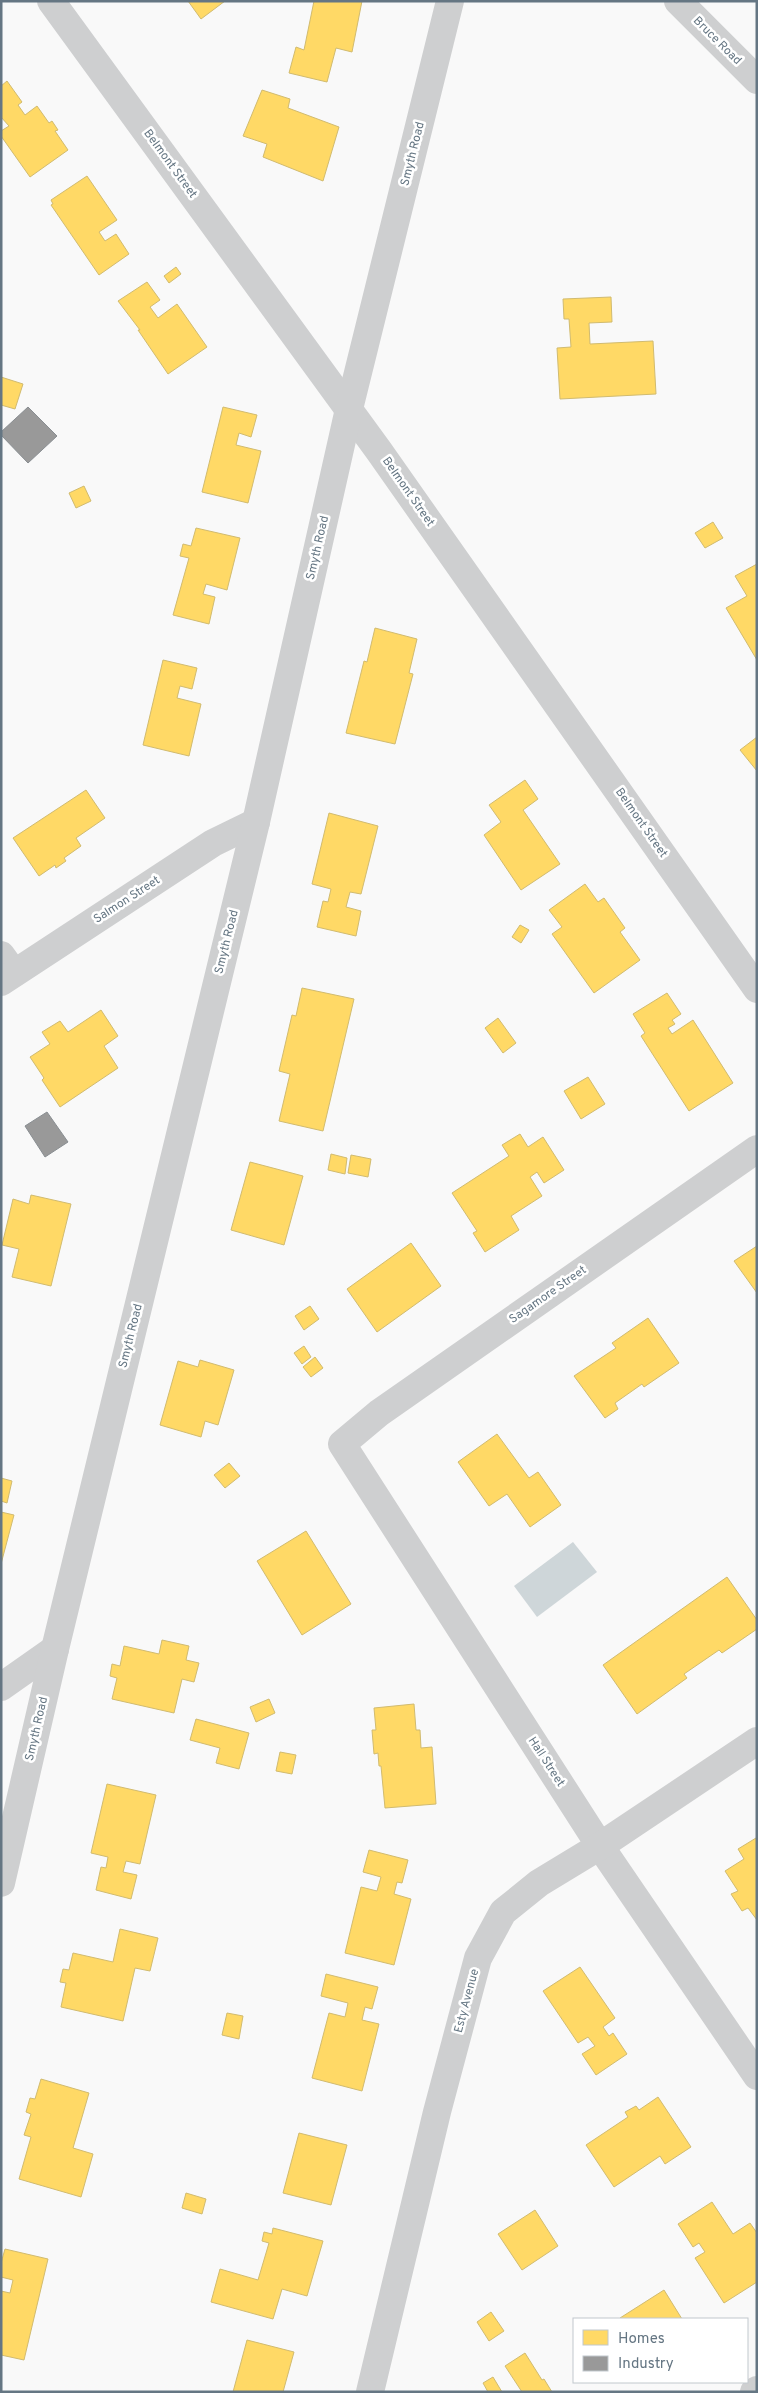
<svg xmlns="http://www.w3.org/2000/svg" width="758" height="2393" viewBox="0 0 758 2393" font-family="Overpass,sans-serif">
	<style>
		.water { fill: #ced6d9 }
		.homes { fill: #ffd966; stroke: #d1bb6f }
		.industry { fill: #999; stroke: #898e92 }
		.lines { fill: none; stroke-linecap: round; stroke-linejoin: round }
		.minor { stroke: #cecfd0; stroke-width: 28 }
		.labels { text-anchor: middle; dominant-baseline: central; stroke-width: 5; stroke-linejoin: round; paint-order: stroke }
		.street-label { font-size: 12px; fill: #657683; stroke: #fff }
	</style>
	<rect width="100%" height="100%" fill="#f9f9f9"/>
	<path class="water" d="M573,1542L597,1572L537,1617L514,1586Z"/>
	<g class="homes">
		<path d="M188,1H225L201,19Z"/>
		<path d="M314,1H362L352,52L336,48L327,82L289,73L296,47L304,50Z"/>
		<path d="M7,81L22,102L18,105L25,115L37,106L49,123L52,121L58,130L55,131L68,150L30,177L1,136V131L9,126L1,117V86Z"/>
		<path d="M262,90L290,99L288,108L339,127L323,181L263,157L267,144L243,136Z"/>
		<path d="M87,176L117,220L99,232L105,241L116,234L129,254L99,275L51,205L53,204L51,200Z"/>
		<path d="M176,267L181,274L169,283L164,276Z"/>
		<path d="M147,282L160,300L150,307L158,318L177,304L207,347L168,374L138,330H140L118,301Z"/>
		<path d="M611,297L612,322L589,323L590,344L653,341L656,394L560,399L557,348L571,347L569,319H564L563,299Z"/>
		<path d="M1,377L23,384L15,409L1,405Z"/>
		<path d="M223,407L257,415L251,437L239,433L236,445L261,451L248,503L202,492Z"/>
		<path d="M84,486L91,501L76,508L69,493Z"/>
		<path d="M713,522L723,538L705,548L695,533Z"/>
		<path d="M196,528L240,538L227,590L206,584L203,594L215,597L209,624L173,615L189,558L180,556L183,544L191,546Z"/>
		<path d="M757,564V660L726,608L747,596L735,576Z"/>
		<path d="M375,628L417,639L409,673L413,674L395,744L346,733L364,661L367,662Z"/>
		<path d="M163,660L197,668L192,689L180,686L177,698L201,704L189,756L143,745Z"/>
		<path d="M757,737V771L740,750Z"/>
		<path d="M525,780L538,799L523,810L560,864L521,890L484,835L501,822L489,805Z"/>
		<path d="M86,790L105,818L76,838L81,846L64,858L66,861L56,868L55,865L39,876L13,838Z"/>
		<path d="M329,813L378,826L361,894L350,892L346,907L361,911L356,936L317,927L323,901L328,902L331,889L312,884Z"/>
		<path d="M585,884L598,902L604,898L625,928L620,932L640,960L594,993L552,934L562,927L549,910Z"/>
		<path d="M520,925L529,930L521,943L512,937Z"/>
		<path d="M302,988L354,999L323,1131L279,1121L290,1074L279,1071L292,1015L296,1016Z"/>
		<path d="M667,993L681,1014L672,1020L675,1024L668,1028L672,1034L693,1020L733,1083L689,1111L641,1036L645,1033L633,1014Z"/>
		<path d="M101,1010L118,1036L104,1046L118,1068L60,1107L42,1080L44,1078L30,1057L50,1044L42,1032L60,1021L68,1032Z"/>
		<path d="M498,1018L516,1043L503,1053L485,1028Z"/>
		<path d="M588,1077L605,1104L581,1119L564,1091Z"/>
		<path d="M520,1134L528,1147L543,1137L564,1170L544,1183L537,1172L530,1177L542,1196L511,1216L519,1230L485,1252L473,1233L477,1231L452,1193L509,1156L502,1145Z"/>
		<path d="M331,1154L347,1158L345,1174L328,1170Z"/>
		<path d="M351,1155L371,1159L368,1177L348,1173Z"/>
		<path d="M250,1162L303,1176L284,1245L231,1230Z"/>
		<path d="M31,1195L71,1204L51,1286L12,1277L19,1249L2,1245L13,1199L29,1204Z"/>
		<path d="M411,1243L441,1286L377,1332L347,1289Z"/>
		<path d="M757,1246V1293L734,1261Z"/>
		<path d="M310,1306L319,1319L304,1330L295,1316Z"/>
		<path d="M648,1318L679,1363L644,1387L642,1384L615,1403L618,1409L605,1418L574,1376L616,1348L612,1343Z"/>
		<path d="M304,1346L311,1357L302,1364L294,1353Z"/>
		<path d="M315,1357L323,1368L311,1377L303,1367Z"/>
		<path d="M200,1360L234,1370L218,1425L205,1421L201,1437L160,1425L178,1361L198,1367Z"/>
		<path d="M497,1434L529,1478L538,1472L561,1505L530,1527L507,1494L489,1506L458,1462Z"/>
		<path d="M229,1463L240,1476L225,1488L214,1475Z"/>
		<path d="M1,1478L12,1481L7,1503L1,1501Z"/>
		<path d="M1,1512L14,1515L1,1564Z"/>
		<path d="M306,1531L351,1604L302,1635L257,1561Z"/>
		<path d="M727,1577L757,1620V1629L722,1653L719,1650L684,1674L687,1678L637,1714L603,1665Z"/>
		<path d="M162,1640L189,1646L186,1660L199,1663L194,1682L182,1679L174,1713L112,1699L117,1678L110,1676L112,1664L120,1666L124,1646L159,1654Z"/>
		<path d="M269,1699L275,1713L256,1722L250,1707Z"/>
		<path d="M414,1704L416,1730H420L421,1748L432,1747L436,1804L385,1808L381,1766H379L378,1753L374,1754L372,1730H376L374,1708Z"/>
		<path d="M196,1719L249,1733L239,1769L216,1763L220,1748L190,1740Z"/>
		<path d="M280,1752L296,1755L292,1774L276,1771Z"/>
		<path d="M107,1784L156,1795L140,1864L126,1861L123,1872L137,1875L131,1899L96,1890L101,1867L106,1868L108,1857L91,1853Z"/>
		<path d="M756,1838L757,1839V1920L748,1908L742,1911L731,1894L738,1891L725,1871L744,1859L738,1849Z"/>
		<path d="M369,1850L408,1860L402,1883L397,1882L394,1894L411,1899L394,1965L345,1953L361,1887L377,1891L381,1877L363,1872Z"/>
		<path d="M120,1929L158,1938L150,1971L135,1968L123,2021L61,2007L66,1983L60,1982L63,1969L69,1970L73,1953L113,1962Z"/>
		<path d="M580,1967L615,2018L603,2027L609,2036L613,2033L627,2054L596,2075L582,2054L595,2046L588,2037L578,2043L543,1991Z"/>
		<path d="M326,1974L378,1987L372,2009L365,2007L362,2020L379,2024L362,2091L312,2078L329,2013L345,2017L348,2003L321,1996Z"/>
		<path d="M227,2013L243,2016L239,2039L222,2035Z"/>
		<path d="M41,2079L89,2093L73,2148L93,2154L81,2197L19,2179L31,2137L24,2135L31,2114L26,2112L30,2098L35,2099Z"/>
		<path d="M658,2097L691,2147L665,2164L660,2156L614,2187L586,2145L628,2117L625,2112L636,2106L639,2110Z"/>
		<path d="M299,2133L347,2145L331,2205L283,2193Z"/>
		<path d="M186,2193L206,2199L202,2214L182,2208Z"/>
		<path d="M712,2202L733,2234L750,2223L757,2233V2282L724,2303L695,2258L705,2252L699,2243L693,2247L678,2224Z"/>
		<path d="M535,2210L558,2246L522,2270L498,2234Z"/>
		<path d="M273,2228L323,2241L307,2296L282,2289L273,2319L211,2302L220,2269L258,2280L269,2243L262,2241L264,2232L272,2234Z"/>
		<path d="M5,2249L48,2259L24,2360L1,2355V2291L10,2293L13,2280L1,2277V2263Z"/>
		<path d="M664,2290L682,2319H621L620,2318Z"/>
		<path d="M491,2312L504,2331L489,2341L477,2322Z"/>
		<path d="M247,2340L294,2352L283,2392H233Z"/>
		<path d="M525,2353L542,2380L544,2379L552,2392H522L505,2366Z"/>
		<path d="M493,2377L502,2392H488L483,2383Z"/>
	</g>
	<g class="industry">
		<path d="M28,407L57,436L28,463L1,435V432Z"/>
		<path d="M47,1112L68,1142L45,1157L25,1126Z"/>
	</g>
	<g class="lines">
		<g class="minor">
			<path d="M51,1L379,451L757,989"/>
			<path d="M678,1L757,80"/>
			<path d="M1,955L14,973"/>
			<path d="M1,982L213,843L256,822"/>
			<path d="M757,1149L379,1413L342,1444L600,1846L757,2076"/>
			<path d="M1,1687L55,1649"/>
			<path d="M1,1883L55,1649L256,822L349,409L450,1"/>
			<path d="M370,2392L437,2112L478,1958L503,1912L539,1883L600,1846L757,1741"/>
			<path d="M754,2392L757,2390"/>
		</g>
	</g>
	<g class="labels">
		<g class="street-label">
			<text transform="translate(717 41) rotate(45)">Bruce Road</text>
			<text transform="translate(413 154) rotate(-76)">Smyth Road</text>
			<text transform="translate(170 164) rotate(54)">Belmont Street</text>
			<text transform="translate(408 492) rotate(55)">Belmont Street</text>
			<text transform="translate(318 548) rotate(-77)">Smyth Road</text>
			<text transform="translate(641 823) rotate(55)">Belmont Street</text>
			<text transform="translate(127 900) rotate(-33)">Salmon Street</text>
			<text transform="translate(227 942) rotate(-76)">Smyth Road</text>
			<text transform="translate(548 1295) rotate(-35)">Sagamore Street</text>
			<text transform="translate(131 1336) rotate(-76)">Smyth Road</text>
			<text transform="translate(37 1729) rotate(-77)">Smyth Road</text>
			<text transform="translate(546 1762) rotate(57)">Hall Street</text>
			<text transform="translate(467 2001) rotate(-75)">Esty Avenue</text>
		</g>
	</g>
	<rect width="758" height="2393" fill="none" stroke="#657683" stroke-width="5"/>
	<rect x="573" y="2318" width="175" height="65" fill="#ffffff" stroke="#c1c8cd"/>
	<rect x="583" y="2330" width="25" height="15" fill="#ffd966" stroke="#c1c8cd"/>
	<text x="618" y="2343" font-size="15" fill="#657683">Homes</text>
	<rect x="583" y="2356" width="25" height="15" fill="#999999" stroke="#c1c8cd"/>
	<text x="618" y="2368" font-size="15" fill="#657683">Industry</text>
</svg>
